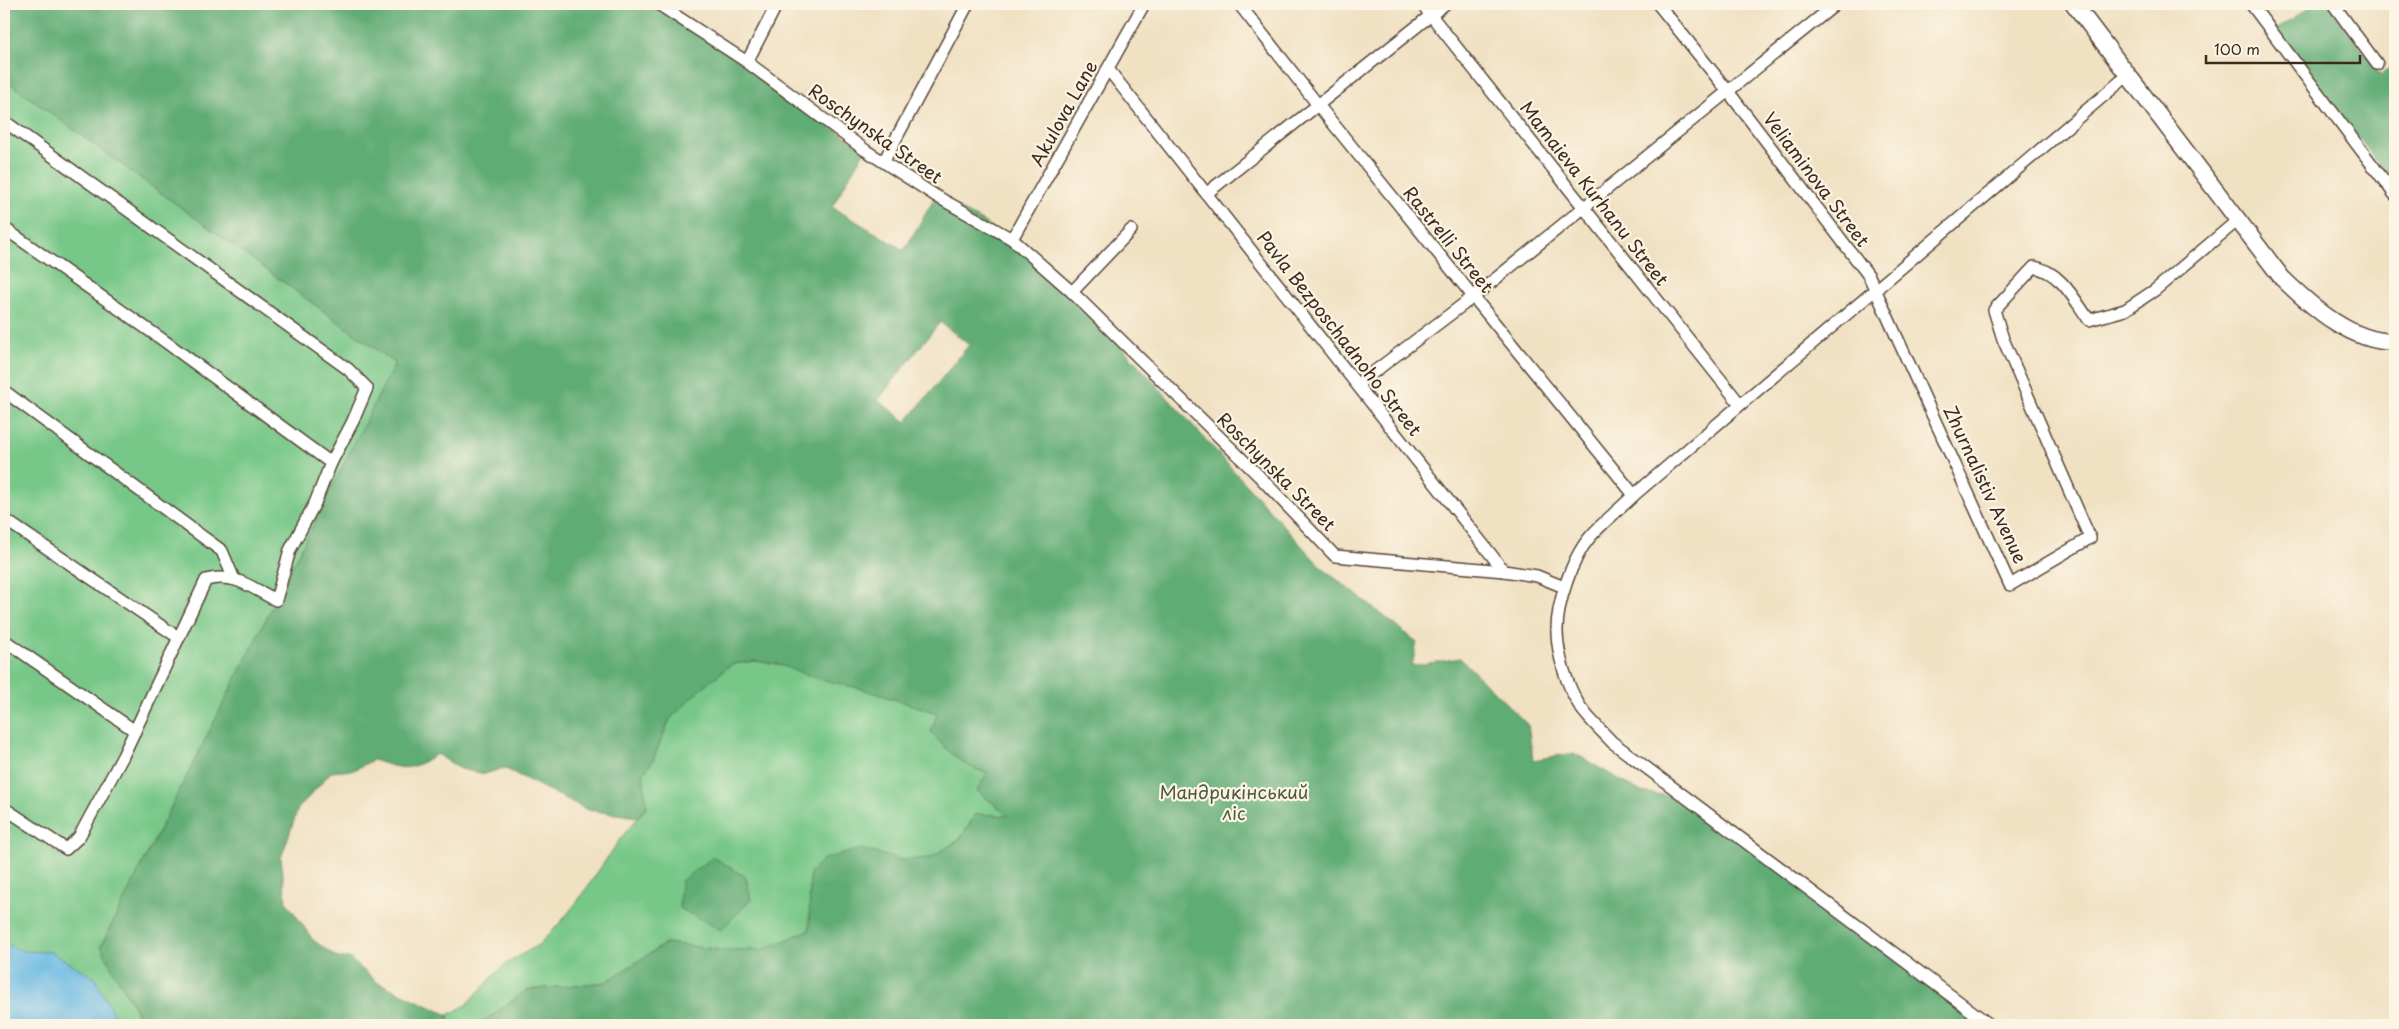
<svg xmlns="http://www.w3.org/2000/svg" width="2399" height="1029" viewBox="0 0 2399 1029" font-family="'Playpen Sans',sans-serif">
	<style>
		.green { fill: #77c788; stroke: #597853 }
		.forest { fill: #61ac74; stroke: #4e6b49; fill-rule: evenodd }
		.water { fill: #6ab9e4; stroke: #527281 }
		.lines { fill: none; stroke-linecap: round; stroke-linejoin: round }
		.minor-casing { stroke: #564537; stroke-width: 14 }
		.secondary-casing { stroke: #564537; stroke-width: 19 }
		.minor { stroke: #fff; stroke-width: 11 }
		.secondary { stroke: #fff; stroke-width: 16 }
		.labels { text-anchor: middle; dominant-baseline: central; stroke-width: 4.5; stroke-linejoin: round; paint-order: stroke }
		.street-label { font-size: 18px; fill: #3b2a1e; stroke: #fcf5e5 }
		.park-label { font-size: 18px; fill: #4d593e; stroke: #fcf5e5 }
	</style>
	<rect width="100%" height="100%" fill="#fcf5e5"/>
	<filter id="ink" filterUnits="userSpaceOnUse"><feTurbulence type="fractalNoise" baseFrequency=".02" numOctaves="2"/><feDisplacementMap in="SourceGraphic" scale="10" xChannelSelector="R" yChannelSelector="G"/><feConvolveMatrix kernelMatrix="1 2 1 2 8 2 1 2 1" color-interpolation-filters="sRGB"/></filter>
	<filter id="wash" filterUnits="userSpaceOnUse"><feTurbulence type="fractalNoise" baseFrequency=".0096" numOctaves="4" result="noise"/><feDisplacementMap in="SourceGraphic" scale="20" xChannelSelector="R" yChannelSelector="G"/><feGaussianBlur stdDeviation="1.12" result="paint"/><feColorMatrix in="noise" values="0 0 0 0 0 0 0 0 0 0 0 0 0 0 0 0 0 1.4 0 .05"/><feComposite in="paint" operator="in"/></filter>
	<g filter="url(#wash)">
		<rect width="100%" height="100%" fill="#f0e1c3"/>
		<g class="green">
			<path d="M4,79L395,363L101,946L143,1025H4Z"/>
			<path d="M755,661L778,664L816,678L862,689L938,713L987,773L1010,816L976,814L960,839L930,858L902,860L861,849L810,873V930L762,950H723L666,943L606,982L527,990L479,1025H448V1015L466,1005L504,965L538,945L559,924L577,902L620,839L647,807L643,775L653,760L670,719L703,687L732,664Z"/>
		</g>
		<g class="forest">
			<path d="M4,4H658L865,150L832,207L904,250L936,196L984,222L1072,292L1321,567L1417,642L1412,666L1460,658L1528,725L1533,760L1574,753L1641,792L1689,799L1990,1025H479L527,990L606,982L666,943L723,950H762L809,930L810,873L823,859L861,849L902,860L930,858L960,839L976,814L1009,816L977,791L987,773C962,767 947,750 931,732L937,713L862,689L816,678L778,664L755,661L732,664L703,687L670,719L653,760L643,775L647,807L637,817L588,810L504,768L485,774L460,769L437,754C408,772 404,770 373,760L354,770L331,772L298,809L281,858L286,901L313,940L338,958H349L377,982L448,1015V1025H143C132,998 113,975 101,946L395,363L4,79ZM940,322L969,345L906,422L878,400Z"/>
			<path d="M2314,4H2328L2381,75L2395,63V185L2276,30Z"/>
			<path d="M713,857L746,877L751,900L721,930L679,908L681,881Z"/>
		</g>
		<path class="water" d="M4,943L22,951L51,952L95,978L119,1025H4Z"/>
	</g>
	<g filter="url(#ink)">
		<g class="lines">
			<defs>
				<g id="minor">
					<path d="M658,4L747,62L865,150L936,196L1012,239L1072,292L1258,475L1335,556L1504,571"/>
					<path d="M1239,4L1318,105L1634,495"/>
					<path d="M1422,4L1740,404"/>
					<path d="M1658,4L1727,90L1869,276L2010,585L2090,538L2003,339L1994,310L2034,267C2061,272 2074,299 2089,320L2125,310L2155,290L2238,220"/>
					<path d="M2251,4L2395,195"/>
					<path d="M2333,4L2377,64"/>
					<path d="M747,62L777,4"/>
					<path d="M1108,69L1504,571L1537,576L1564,587"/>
					<path d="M4,121L348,369L367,388L353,421L331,463L315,503L290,550L276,600C251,588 235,572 206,580L123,756L79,837L66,849L4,808"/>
					<path d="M884,161L968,4"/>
					<path d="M1207,193L1445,4"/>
					<path d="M4,228L163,340L331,463"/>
					<path d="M1012,239L1144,4"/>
					<path d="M1072,292L1131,230"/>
					<path d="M1358,384L1473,297L1836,4"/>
					<path d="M4,391L222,551L233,577"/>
					<path d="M4,519L179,638"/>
					<path d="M4,640L135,731"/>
					<path d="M1990,1025L1612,742C1601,730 1588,719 1579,705C1567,685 1558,657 1557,633C1556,605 1572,558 1590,537C1603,522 1620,509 1634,495L2128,75"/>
				</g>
				<path id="secondary" d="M2074,4L2282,278C2312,307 2351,342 2395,342"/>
			</defs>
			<use href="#minor" class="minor-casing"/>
			<use href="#secondary" class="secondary-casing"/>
			<use href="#minor" class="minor"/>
			<use href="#secondary" class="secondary"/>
		</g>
	</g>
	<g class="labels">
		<g class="street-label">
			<text transform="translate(1063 113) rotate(-61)">Akulova Lane</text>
			<text transform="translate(876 133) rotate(35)">Roschynska Street</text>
			<text transform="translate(1817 179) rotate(53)">Veliaminova Street</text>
			<text transform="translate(1595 193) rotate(52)">Mamaieva Kurhanu Street</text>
			<text transform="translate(1449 239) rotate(51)">Rastrelli Street</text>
			<text transform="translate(1340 333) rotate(52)">Pavla Bezposchadnoho Street</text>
			<text transform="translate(1277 471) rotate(45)">Roschynska Street</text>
			<text transform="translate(1986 484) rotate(65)">Zhurnalistiv Avenue</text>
		</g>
		<g class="park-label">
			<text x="1234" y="791">Мандрикінський<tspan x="1234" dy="21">ліс</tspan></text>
		</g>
	</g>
	<rect width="2399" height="1029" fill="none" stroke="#fcf5e5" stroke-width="20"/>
	<path d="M2206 55v8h154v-8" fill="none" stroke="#3b2a1e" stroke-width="2.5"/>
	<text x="2214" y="55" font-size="15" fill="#3b2a1e" stroke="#fcf5e5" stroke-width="4" paint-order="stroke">100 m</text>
</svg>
